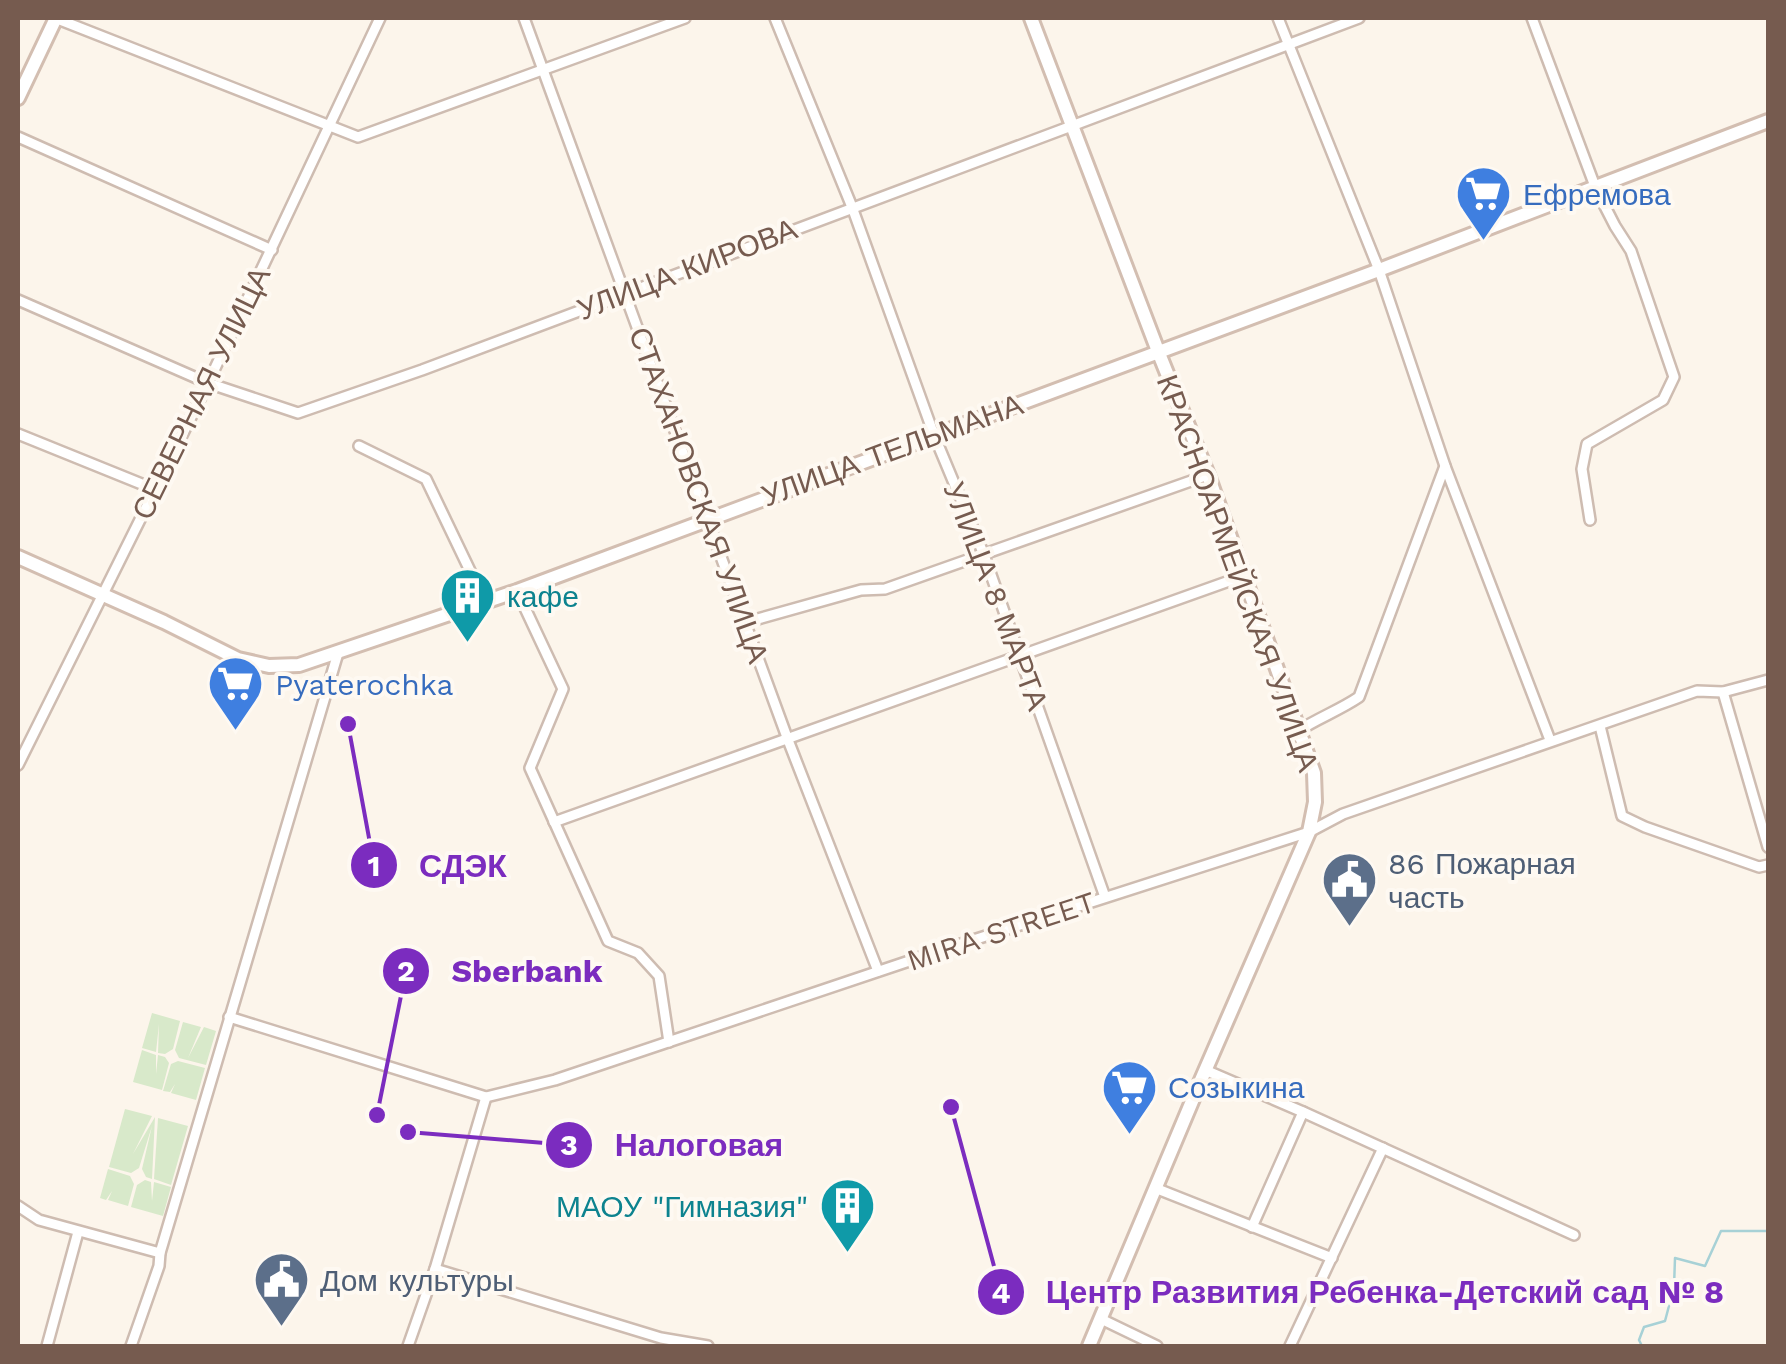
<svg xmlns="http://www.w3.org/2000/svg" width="1786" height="1364" viewBox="0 0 1786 1364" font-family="'Work Sans',sans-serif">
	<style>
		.green { fill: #d8e9ca }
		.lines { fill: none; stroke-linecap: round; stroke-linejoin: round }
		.stream { stroke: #a7d1d6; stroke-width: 2.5 }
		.street-casing { stroke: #cebcb1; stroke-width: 14 }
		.secondary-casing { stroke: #d3beb1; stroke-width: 18 }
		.street { stroke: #fff; stroke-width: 9 }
		.secondary { stroke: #fff; stroke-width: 12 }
		.labels { text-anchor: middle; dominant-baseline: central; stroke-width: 8; stroke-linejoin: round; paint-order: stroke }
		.shop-label { font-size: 30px; fill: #366cbe; stroke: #fef9f2; text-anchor: start }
		.street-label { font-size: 30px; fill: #765b4f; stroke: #fef9f2 }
		.culture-label { font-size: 30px; fill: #0d838f; stroke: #fef9f2; text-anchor: start }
		.service-label { font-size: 30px; fill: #4e5e75; stroke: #fef9f2; text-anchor: start }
		.leader { fill: none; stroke: #7b2cbf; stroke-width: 4 }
		.callout-dot { fill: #7b2cbf; stroke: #fef9f2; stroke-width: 4 }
		.mark-label { font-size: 30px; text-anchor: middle; font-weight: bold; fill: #fff }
		.callout-label { font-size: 32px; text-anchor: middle; font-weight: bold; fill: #7b2cbf; stroke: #fef9f2; stroke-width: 8; stroke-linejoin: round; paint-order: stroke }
	</style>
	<rect width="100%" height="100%" fill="#fcf5eb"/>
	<g class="green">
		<path d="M152,1013L180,1021L173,1049L165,1054L158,1053L159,1024L156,1052L142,1048Z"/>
		<path d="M183,1022L201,1027L188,1058L204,1027L216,1031L206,1065L179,1058L175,1050Z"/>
		<path d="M142,1050L156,1055V1074L158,1055L165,1057L169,1063L162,1090L133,1082Z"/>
		<path d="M178,1061L205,1068L196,1100L171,1093L175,1084L170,1092L163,1091L171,1064Z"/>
		<path d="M125,1109L152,1116L133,1154L155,1117L152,1179L146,1177L142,1169L152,1126L139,1168L131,1173L109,1167Z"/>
		<path d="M158,1118L188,1126L171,1185L154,1179Z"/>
		<path d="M108,1169L130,1176L134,1184L128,1206L108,1200L112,1191L106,1200L100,1198Z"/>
		<path d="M145,1180L151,1182L152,1201L154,1182L171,1187L163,1216L131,1207L137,1185Z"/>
	</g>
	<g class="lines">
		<path class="stream" d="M1642,1346L1639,1340L1644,1327L1665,1321L1674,1287L1675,1258L1705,1266L1721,1231H1768"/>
		<defs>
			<g id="street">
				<path d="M55,18L358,137L685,18"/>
				<path d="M524,18L788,740L878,971"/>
				<path d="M775,18L852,207L934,435L984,555L1105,897"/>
				<path d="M1278,18L1379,270L1445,466L1550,740"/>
				<path d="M1532,18L1596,189L1615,226L1631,251L1674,377L1663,400L1587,444L1582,469L1590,520"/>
				<path d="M18,137L272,250"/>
				<path d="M18,300L208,383L298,413L422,370L1359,18"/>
				<path d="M18,434L154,489"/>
				<path d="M359,446L426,479L485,602"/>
				<path d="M517,591L563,689L530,768L608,941L638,953L659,976L669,1042"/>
				<path d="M747,622L861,590L885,589L1208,475"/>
				<path d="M1723,692L1768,847"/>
				<path d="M1600,726L1622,816L1645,827L1759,867L1768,865"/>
				<path d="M1298,731C1318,718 1340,710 1359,697L1445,466"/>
				<path d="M18,765L208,383L380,18"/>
				<path d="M554,822L1246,575"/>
				<path d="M229,1017L486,1097L555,1080L933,953L1309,832L1343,814L1697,691L1723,692L1768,680"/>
				<path d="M1205,1070L1303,1112L1574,1235"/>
				<path d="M1155,1188L1332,1258"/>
				<path d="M18,1206L39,1220L160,1253"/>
				<path d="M1252,1227L1303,1112"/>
				<path d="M435,1269L661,1338L708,1346"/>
				<path d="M1101,1319L1157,1346"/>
				<path d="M47,1346L78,1232"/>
				<path d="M131,1346L159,1266L160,1253L338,653"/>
				<path d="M408,1346L435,1269L486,1097"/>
				<path d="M1290,1346L1383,1148"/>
			</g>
			<g id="secondary">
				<path d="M1031,18L1158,351L1208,475L1314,773L1315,802L1309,832L1198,1087L1089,1346"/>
				<path d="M18,98L56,18"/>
				<path d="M18,557L164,622L238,659L269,666L299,665L517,591L1379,270L1768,121"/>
			</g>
		</defs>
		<use href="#street" class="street-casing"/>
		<use href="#secondary" class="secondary-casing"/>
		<use href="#street" class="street"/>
		<use href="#secondary" class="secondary"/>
	</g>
	<defs>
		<symbol id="supermarket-pin" viewBox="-11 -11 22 30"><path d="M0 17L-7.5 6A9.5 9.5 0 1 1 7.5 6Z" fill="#3f7fe0" stroke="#fef9f2"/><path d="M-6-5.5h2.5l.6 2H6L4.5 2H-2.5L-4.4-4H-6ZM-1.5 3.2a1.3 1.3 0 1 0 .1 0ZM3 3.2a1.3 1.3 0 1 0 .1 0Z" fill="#fff"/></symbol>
		<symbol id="building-pin" viewBox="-11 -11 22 30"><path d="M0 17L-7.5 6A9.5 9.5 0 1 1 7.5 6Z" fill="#0f9aa8" stroke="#fef9f2"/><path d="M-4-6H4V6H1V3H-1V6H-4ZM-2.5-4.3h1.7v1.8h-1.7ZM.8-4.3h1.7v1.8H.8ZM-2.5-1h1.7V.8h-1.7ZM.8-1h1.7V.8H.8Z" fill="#fff"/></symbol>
		<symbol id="civic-pin" viewBox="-11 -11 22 30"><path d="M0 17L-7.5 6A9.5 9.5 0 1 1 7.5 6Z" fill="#5c6f8a" stroke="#fef9f2"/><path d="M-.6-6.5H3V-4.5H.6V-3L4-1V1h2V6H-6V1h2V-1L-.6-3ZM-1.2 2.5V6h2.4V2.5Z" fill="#fff"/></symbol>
	</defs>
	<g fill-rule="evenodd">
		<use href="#supermarket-pin" x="1452" y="162" width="63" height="86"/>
		<use href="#building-pin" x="436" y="564" width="63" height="86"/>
		<use href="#supermarket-pin" x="204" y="652" width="63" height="86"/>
		<use href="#civic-pin" x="1318" y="848" width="63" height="86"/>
		<use href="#supermarket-pin" x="1098" y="1056" width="63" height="86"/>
		<use href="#building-pin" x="816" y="1174" width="63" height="86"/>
		<use href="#civic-pin" x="250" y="1248" width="63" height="86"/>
	</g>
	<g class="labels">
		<g class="shop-label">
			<text x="1523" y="194">Ефремова</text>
			<text x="275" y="684">Pyaterochka</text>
			<text x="1168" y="1087">Созыкина</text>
		</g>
		<g class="street-label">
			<text transform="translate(687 269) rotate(-21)">УЛИЦА КИРОВА</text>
			<text transform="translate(201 393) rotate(-64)">СЕВЕРНАЯ УЛИЦА</text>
			<text transform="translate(892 450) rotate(-20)">УЛИЦА ТЕЛЬМАНА</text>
			<text transform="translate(699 495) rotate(70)">СТАХАНОВСКАЯ УЛИЦА</text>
			<text transform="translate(1238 573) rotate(70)">КРАСНОАРМЕЙСКАЯ УЛИЦА</text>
			<text transform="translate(996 596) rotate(69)">УЛИЦА 8 МАРТА</text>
			<text transform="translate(1001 931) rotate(-18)">MIRA STREET</text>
		</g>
		<g class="culture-label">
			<text x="507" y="596">кафе</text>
			<text x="808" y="1206" text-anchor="end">МАОУ "Гимназия"</text>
		</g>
		<g class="service-label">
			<text x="1388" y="863">86 Пожарная<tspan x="1388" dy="34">часть</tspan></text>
			<text x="320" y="1280">Дом культуры</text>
		</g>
	</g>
	<path class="leader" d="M348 724L374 865M377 1115L406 971M408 1132L569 1145M951 1107L1001 1292"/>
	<g class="callout-dot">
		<circle cx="348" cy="724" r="10"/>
		<circle cx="377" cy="1115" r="10"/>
		<circle cx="408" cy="1132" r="10"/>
		<circle cx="951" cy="1107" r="10"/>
		<circle cx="374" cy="865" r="25"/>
		<circle cx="406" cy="971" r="25"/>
		<circle cx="569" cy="1145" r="25"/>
		<circle cx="1001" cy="1292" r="25"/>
	</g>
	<g class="mark-label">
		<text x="374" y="876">1</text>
		<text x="406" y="981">2</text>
		<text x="569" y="1155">3</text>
		<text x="1001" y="1303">4</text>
	</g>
	<g class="callout-label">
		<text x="463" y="877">СДЭК</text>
		<text x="527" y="982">Sberbank</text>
		<text x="699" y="1156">Налоговая</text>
		<text x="1385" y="1303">Центр Развития Ребенка-Детский сад № 8</text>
	</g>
	<rect width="1786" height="1364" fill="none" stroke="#765b4f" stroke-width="40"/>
</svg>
